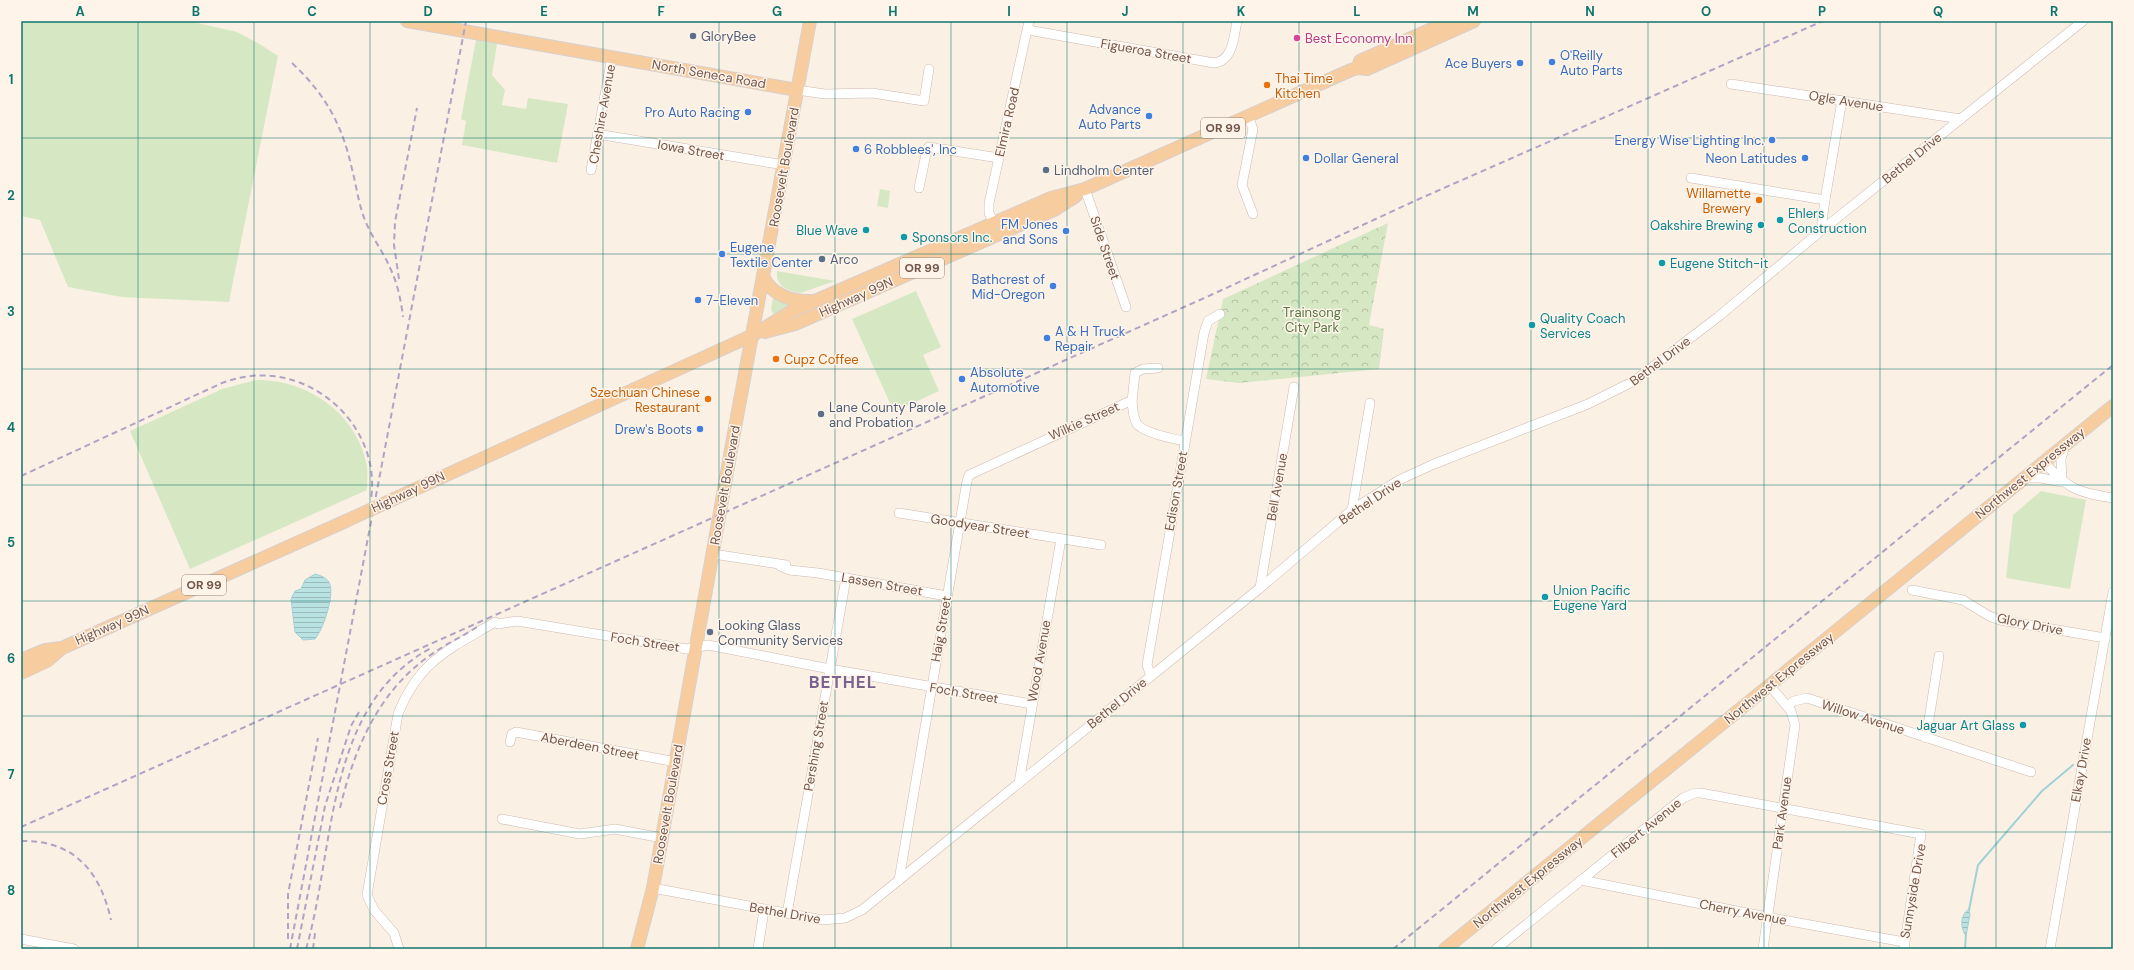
<svg xmlns="http://www.w3.org/2000/svg" width="2134" height="970" viewBox="0 0 2134 970" font-family="'DM Sans',sans-serif">
	<style>
		.green { fill: #d6e8c3 }
		.park { fill: url(#park-crowns) }
		.water { fill: url(#water-rules); stroke: #a0d2d5 }
		.lines { fill: none; stroke-linecap: round; stroke-linejoin: round }
		.stream { stroke: #a0d2d5; stroke-width: 2 }
		.minor-casing { stroke: #ceb9ae; stroke-width: 10 }
		.major-casing { stroke: #d8cfcd; stroke-width: 14 }
		.minor { stroke: #fff; stroke-width: 9 }
		.major { stroke: #f7cd9f; stroke-width: 12 }
		.rail { stroke: #b1a3c4; stroke-width: 2; stroke-dasharray: 6 4; stroke-linecap: butt }
		.major-bridge-casing { stroke: #d8cfcd; stroke-width: 14; stroke-linecap: butt }
		.major-bridge { stroke: #f7cd9f; stroke-width: 12 }
		.grid { fill: none; stroke: #0f766e; stroke-width: 1; stroke-opacity: 0.55 }
		.service-dot { fill: #5c6f8a; stroke: #fef4ea; stroke-width: 1.5 }
		.hotel-dot { fill: #d1479c; stroke: #fef4ea; stroke-width: 1.5 }
		.shop-dot { fill: #3f7fe0; stroke: #fef4ea; stroke-width: 1.5 }
		.food-dot { fill: #e8710a; stroke: #fef4ea; stroke-width: 1.5 }
		.culture-dot { fill: #0f9aa8; stroke: #fef4ea; stroke-width: 1.5 }
		.labels { text-anchor: middle; dominant-baseline: central; stroke-width: 3; stroke-linejoin: round; paint-order: stroke }
		.shield { fill: #fef4ea; stroke: #9c857b; stroke-width: 1 }
		.shield-label { font-size: 12px; font-weight: bold; fill: #72554b }
		.service-label { font-size: 13px; fill: #4e5e75; stroke: #fef4ea; text-anchor: start }
		.hotel-label { font-size: 13px; fill: #b23c85; stroke: #fef4ea; text-anchor: start }
		.street-label { font-size: 13px; fill: #72554b; stroke: #fef4ea }
		.shop-label { font-size: 13px; fill: #366cbe; stroke: #fef4ea; text-anchor: end }
		.food-label { font-size: 13px; fill: #c56008; stroke: #fef4ea; text-anchor: start }
		.culture-label { font-size: 13px; fill: #0d838f; stroke: #fef4ea; text-anchor: start }
		.park-label { font-size: 13px; fill: #587843; stroke: #fef4ea }
		.district-label { font-size: 17px; font-weight: bold; letter-spacing: 1px; fill: #7b638e; stroke: #fef4ea }
		.neatline { fill: none; stroke: #0f766e; stroke-width: 1.5 }
		.grid-label { font-size: 13px; text-anchor: middle; font-weight: bold; fill: #0f766e }
	</style>
	<defs>
		<pattern id="park-crowns" width="20" height="18" patternUnits="userSpaceOnUse"><rect width="20" height="18" fill="#d6e8c3"/><path d="M2 6a3 3 0 1 1 6 0M12 15a3 3 0 1 1 6 0" fill="none" stroke="#b2bfa0"/></pattern>
		<pattern id="water-rules" width="6" height="5" patternUnits="userSpaceOnUse"><rect width="6" height="5" fill="#b9e2e3"/><path d="M0 2.5h6" fill="none" stroke="#9bbaba"/></pattern>
	</defs>
	<rect width="100%" height="100%" fill="#fbf0e4"/>
	<g class="green">
		<path d="M21,21H189L237,32L258,43L278,56L229,302L122,297L68,287L40,220L21,216Z"/>
		<path d="M476,40L497,44L492,75L505,90L502,105L526,109L528,98L568,104L557,163L462,145L466,121L461,119Z"/>
		<path d="M880,189L890,191L888,208L877,206Z"/>
		<path d="M777,271L835,281L800,293C788,291 775,286 777,271Z"/>
		<path d="M916,291L941,347L923,355L939,391L894,412L852,319Z"/>
		<path d="M776,296L793,306L773,314L771,309L773,298Z"/>
		<path d="M256,380C307,379 357,413 367,466C368,473 367,482 367,490L190,569L130,431L222,389Z"/>
		<path d="M2041,491L2086,500L2070,589L2006,578L2013,515Z"/>
	</g>
	<path class="park" d="M1388,223L1369,325L1384,329L1379,369L1239,383L1206,379L1223,299Z"/>
	<g class="water">
		<path d="M315,574C322,576 328,578 330,585C334,597 323,630 315,639L303,640L295,632L291,599L295,591L301,589L305,580Z"/>
		<path d="M1969,909L1970,915L1966,936C1960,927 1960,915 1969,909Z"/>
	</g>
	<g class="lines">
		<g class="stream">
			<path d="M1969,910L1978,865L2042,791L2073,765"/>
			<path d="M1965,949L1966,934"/>
		</g>
		<defs>
			<g id="minor">
				<path d="M1028,30L1214,63C1233,61 1234,36 1237,21"/>
				<path d="M1731,84L1961,119"/>
				<path d="M797,90L825,94L872,93L924,101L929,69"/>
				<path d="M1248,116L1253,129L1242,185L1253,214"/>
				<path d="M597,134L784,165"/>
				<path d="M591,170L612,57"/>
				<path d="M1691,178L1825,200"/>
				<path d="M919,188L927,149L929,147L999,158"/>
				<path d="M1085,189L1126,307"/>
				<path d="M994,223L989,213V203L1029,21"/>
				<path d="M1822,230V221L1825,200L1842,100"/>
				<path d="M1132,402L1135,373L1143,369L1158,368"/>
				<path d="M2044,462C2069,490 2077,492 2113,498"/>
				<path d="M2024,478H2041L2062,482L2061,459L2065,445"/>
				<path d="M1352,510L1370,403"/>
				<path d="M899,513L1101,545"/>
				<path d="M713,554L786,565"/>
				<path d="M780,566L789,570L818,573L947,596"/>
				<path d="M1260,588L1294,387"/>
				<path d="M1912,590L1963,600L1989,616L2000,620L2105,638"/>
				<path d="M1151,676L1147,665L1204,333L1208,321L1220,314"/>
				<path d="M1787,706L1794,701L1807,698L2031,772"/>
				<path d="M1926,738L1939,656"/>
				<path d="M510,742L512,734L516,732L676,762"/>
				<path d="M1019,783L1061,539"/>
				<path d="M502,819L580,834L615,829L662,838"/>
				<path d="M899,880L967,481L969,475L1128,402H1132C1133,409 1133,418 1137,424C1144,433 1174,439 1185,441"/>
				<path d="M1581,880L1767,917L1904,942"/>
				<path d="M653,888L823,920L845,918L862,910L1260,588L1352,510L1399,480L1434,464L1588,404L1634,381L1718,317L1822,230L2083,21"/>
				<path d="M787,914L846,578"/>
				<path d="M21,939L74,949"/>
				<path d="M399,949L394,933L374,910L367,895L398,714C419,661 448,650 495,622L498,624L517,621L687,649L708,645L830,669L1032,704"/>
				<path d="M758,949L764,910"/>
				<path d="M1496,949L1683,798L1695,793H1701L1921,834L1904,949"/>
				<path d="M1763,949L1795,725L1791,711L1770,686"/>
				<path d="M2050,949L2113,592"/>
			</g>
			<g id="major">
				<path d="M407,21L797,90"/>
				<path d="M1358,68L1360,61L1450,21"/>
				<path d="M763,276C771,295 793,302 812,301"/>
				<path d="M765,332L795,324L1054,210L1076,196"/>
				<path d="M396,498L753,335L792,311L1051,198L1085,189L1351,70L1358,68L1367,69L1474,21"/>
				<path d="M21,660L45,650L62,648"/>
				<path d="M21,673L47,661L62,648L346,521"/>
				<path d="M637,949L653,888L734,433L810,21"/>
				<path d="M1445,949L2113,406"/>
			</g>
		</defs>
		<use href="#minor" class="minor-casing"/>
		<use href="#major" class="major-casing"/>
		<use href="#minor" class="minor"/>
		<use href="#major" class="major"/>
		<g class="rail">
			<path d="M292,63C325,94 342,124 352,169C357,188 359,209 368,227C375,242 385,255 391,270C398,285 401,301 403,317"/>
			<path d="M399,279L394,245L395,222L417,108"/>
			<path d="M21,476L222,383C238,377 256,374 273,376C333,383 380,439 371,499"/>
			<path d="M340,808C355,746 380,688 435,652C448,643 463,636 477,627"/>
			<path d="M21,827L1211,295L1419,199L1823,21"/>
			<path d="M21,841C74,840 100,871 111,920"/>
			<path d="M288,939V894L318,738"/>
			<path d="M290,949L466,21"/>
			<path d="M297,949L325,806L351,726L360,710"/>
			<path d="M306,949C336,847 324,704 433,647"/>
			<path d="M313,949L315,933"/>
			<path d="M1393,949L2113,365"/>
		</g>
		<defs>
			<path id="major-bridge" d="M346,521L396,498"/>
		</defs>
		<use href="#major-bridge" class="major-bridge-casing"/>
		<use href="#major-bridge" class="major-bridge"/>
	</g>
	<path class="grid" d="M138,21V949M254,21V949M370,21V949M486,21V949M603,21V949M719,21V949M835,21V949M951,21V949M1067,21V949M1183,21V949M1299,21V949M1415,21V949M1531,21V949M1648,21V949M1764,21V949M1880,21V949M1996,21V949M21,138H2113M21,254H2113M21,369H2113M21,485H2113M21,601H2113M21,716H2113M21,832H2113"/>
	<g class="service-dot">
		<circle cx="693" cy="36" r="4"/>
		<circle cx="1046" cy="170" r="4"/>
		<circle cx="822" cy="259" r="4"/>
		<circle cx="821" cy="414" r="4"/>
		<circle cx="710" cy="632" r="4"/>
	</g>
	<circle class="hotel-dot" cx="1297" cy="38" r="4"/>
	<g class="shop-dot">
		<circle cx="1552" cy="62" r="4"/>
		<circle cx="1520" cy="63" r="4"/>
		<circle cx="748" cy="112" r="4"/>
		<circle cx="1149" cy="116" r="4"/>
		<circle cx="1772" cy="140" r="4"/>
		<circle cx="856" cy="149" r="4"/>
		<circle cx="1306" cy="158" r="4"/>
		<circle cx="1805" cy="158" r="4"/>
		<circle cx="1066" cy="231" r="4"/>
		<circle cx="722" cy="254" r="4"/>
		<circle cx="1053" cy="286" r="4"/>
		<circle cx="698" cy="300" r="4"/>
		<circle cx="1047" cy="338" r="4"/>
		<circle cx="962" cy="379" r="4"/>
		<circle cx="700" cy="429" r="4"/>
	</g>
	<g class="food-dot">
		<circle cx="1267" cy="85" r="4"/>
		<circle cx="1759" cy="200" r="4"/>
		<circle cx="776" cy="359" r="4"/>
		<circle cx="708" cy="399" r="4"/>
	</g>
	<g class="culture-dot">
		<circle cx="1780" cy="220" r="4"/>
		<circle cx="1761" cy="225" r="4"/>
		<circle cx="866" cy="230" r="4"/>
		<circle cx="904" cy="237" r="4"/>
		<circle cx="1662" cy="263" r="4"/>
		<circle cx="1532" cy="325" r="4"/>
		<circle cx="1545" cy="597" r="4"/>
		<circle cx="2023" cy="725" r="4"/>
	</g>
	<g class="labels">
		<g class="shield">
			<rect x="1201" y="118" width="44" height="20" rx="3"/>
			<rect x="900" y="258" width="44" height="20" rx="3"/>
			<rect x="182" y="575" width="44" height="20" rx="3"/>
		</g>
		<g class="shield-label">
			<text x="1223" y="128">OR 99</text>
			<text x="922" y="268">OR 99</text>
			<text x="204" y="585">OR 99</text>
		</g>
		<g class="service-label">
			<text x="701" y="36">GloryBee</text>
			<text x="1054" y="170">Lindholm Center</text>
			<text x="830" y="259">Arco</text>
			<text x="829" y="407">Lane County Parole<tspan x="829" dy="15">and Probation</tspan></text>
			<text x="718" y="625">Looking Glass<tspan x="718" dy="15">Community Services</tspan></text>
		</g>
		<g class="hotel-label">
			<text x="1305" y="38">Best Economy Inn</text>
		</g>
		<g class="street-label">
			<text transform="translate(1146 51) rotate(10)">Figueroa Street</text>
			<text transform="translate(709 74) rotate(10)">North Seneca Road</text>
			<text transform="translate(1846 101) rotate(9)">Ogle Avenue</text>
			<text transform="translate(602 114) rotate(-80)">Cheshire Avenue</text>
			<text transform="translate(1007 122) rotate(-77)">Elmira Road</text>
			<text transform="translate(691 150) rotate(10)">Iowa Street</text>
			<text transform="translate(1912 158) rotate(-39)">Bethel Drive</text>
			<text transform="translate(784 167) rotate(-80)">Roosevelt Boulevard</text>
			<text transform="translate(1105 248) rotate(71)">Side Street</text>
			<text transform="translate(856 297) rotate(-24)">Highway 99N</text>
			<text transform="translate(1660 361) rotate(-37)">Bethel Drive</text>
			<text transform="translate(1084 421) rotate(-24)">Wilkie Street</text>
			<text transform="translate(2030 473) rotate(-39)">Northwest Expressway</text>
			<text transform="translate(725 485) rotate(-80)">Roosevelt Boulevard</text>
			<text transform="translate(1277 487) rotate(-80)">Bell Avenue</text>
			<text transform="translate(1176 491) rotate(-80)">Edison Street</text>
			<text transform="translate(408 492) rotate(-25)">Highway 99N</text>
			<text transform="translate(1370 501) rotate(-34)">Bethel Drive</text>
			<text transform="translate(980 526) rotate(9)">Goodyear Street</text>
			<text transform="translate(882 584) rotate(10)">Lassen Street</text>
			<text transform="translate(2030 624) rotate(11)">Glory Drive</text>
			<text transform="translate(112 625) rotate(-24)">Highway 99N</text>
			<text transform="translate(941 629) rotate(-80)">Haig Street</text>
			<text transform="translate(645 642) rotate(9)">Foch Street</text>
			<text transform="translate(1039 661) rotate(-80)">Wood Avenue</text>
			<text transform="translate(1779 678) rotate(-39)">Northwest Expressway</text>
			<text transform="translate(964 693) rotate(10)">Foch Street</text>
			<text transform="translate(1117 703) rotate(-39)">Bethel Drive</text>
			<text transform="translate(1863 717) rotate(18)">Willow Avenue</text>
			<text transform="translate(590 746) rotate(11)">Aberdeen Street</text>
			<text transform="translate(816 746) rotate(-80)">Pershing Street</text>
			<text transform="translate(388 768) rotate(-80)">Cross Street</text>
			<text transform="translate(2081 770) rotate(-80)">Elkay Drive</text>
			<text transform="translate(668 804) rotate(-80)">Roosevelt Boulevard</text>
			<text transform="translate(1782 813) rotate(-82)">Park Avenue</text>
			<text transform="translate(1646 828) rotate(-39)">Filbert Avenue</text>
			<text transform="translate(1528 882) rotate(-39)">Northwest Expressway</text>
			<text transform="translate(1913 891) rotate(-80)">Sunnyside Drive</text>
			<text transform="translate(1743 912) rotate(11)">Cherry Avenue</text>
			<text transform="translate(785 913) rotate(10)">Bethel Drive</text>
		</g>
		<g class="shop-label">
			<text x="1560" y="55" text-anchor="start">O'Reilly<tspan x="1560" dy="15">Auto Parts</tspan></text>
			<text x="1512" y="63">Ace Buyers</text>
			<text x="1141" y="109">Advance<tspan x="1141" dy="15">Auto Parts</tspan></text>
			<text x="740" y="112">Pro Auto Racing</text>
			<text x="1764" y="140">Energy Wise Lighting Inc.</text>
			<text x="864" y="149" text-anchor="start">6 Robblees', Inc</text>
			<text x="1314" y="158" text-anchor="start">Dollar General</text>
			<text x="1797" y="158">Neon Latitudes</text>
			<text x="1058" y="224">FM Jones<tspan x="1058" dy="15">and Sons</tspan></text>
			<text x="730" y="247" text-anchor="start">Eugene<tspan x="730" dy="15">Textile Center</tspan></text>
			<text x="1045" y="279">Bathcrest of<tspan x="1045" dy="15">Mid-Oregon</tspan></text>
			<text x="706" y="300" text-anchor="start">7-Eleven</text>
			<text x="1055" y="331" text-anchor="start">A &amp; H Truck<tspan x="1055" dy="15">Repair</tspan></text>
			<text x="970" y="372" text-anchor="start">Absolute<tspan x="970" dy="15">Automotive</tspan></text>
			<text x="692" y="429">Drew's Boots</text>
		</g>
		<g class="food-label">
			<text x="1275" y="78">Thai Time<tspan x="1275" dy="15">Kitchen</tspan></text>
			<text x="1751" y="193" text-anchor="end">Willamette<tspan x="1751" dy="15">Brewery</tspan></text>
			<text x="784" y="359">Cupz Coffee</text>
			<text x="700" y="392" text-anchor="end">Szechuan Chinese<tspan x="700" dy="15">Restaurant</tspan></text>
		</g>
		<g class="culture-label">
			<text x="1788" y="213">Ehlers<tspan x="1788" dy="15">Construction</tspan></text>
			<text x="1753" y="225" text-anchor="end">Oakshire Brewing</text>
			<text x="858" y="230" text-anchor="end">Blue Wave</text>
			<text x="912" y="237">Sponsors Inc.</text>
			<text x="1670" y="263">Eugene Stitch-it</text>
			<text x="1540" y="318">Quality Coach<tspan x="1540" dy="15">Services</tspan></text>
			<text x="1553" y="590">Union Pacific<tspan x="1553" dy="15">Eugene Yard</tspan></text>
			<text x="2015" y="725" text-anchor="end">Jaguar Art Glass</text>
		</g>
		<g class="park-label">
			<text x="1312" y="312">Trainsong<tspan x="1312" dy="15">City Park</tspan></text>
		</g>
		<g class="district-label">
			<text x="843" y="682">BETHEL</text>
		</g>
	</g>
	<rect width="2134" height="970" fill="none" stroke="#fef4ea" stroke-width="44"/>
	<rect x="22" y="22" width="2090" height="926" class="neatline"/>
	<g class="grid-label">
		<text x="80" y="16">A</text>
		<text x="196" y="16">B</text>
		<text x="312" y="16">C</text>
		<text x="428" y="16">D</text>
		<text x="544" y="16">E</text>
		<text x="661" y="16">F</text>
		<text x="777" y="16">G</text>
		<text x="893" y="16">H</text>
		<text x="1009" y="16">I</text>
		<text x="1125" y="16">J</text>
		<text x="1241" y="16">K</text>
		<text x="1357" y="16">L</text>
		<text x="1473" y="16">M</text>
		<text x="1590" y="16">N</text>
		<text x="1706" y="16">O</text>
		<text x="1822" y="16">P</text>
		<text x="1938" y="16">Q</text>
		<text x="2054" y="16">R</text>
		<text x="11" y="84">1</text>
		<text x="11" y="200">2</text>
		<text x="11" y="316">3</text>
		<text x="11" y="432">4</text>
		<text x="11" y="547">5</text>
		<text x="11" y="663">6</text>
		<text x="11" y="779">7</text>
		<text x="11" y="895">8</text>
	</g>
</svg>
